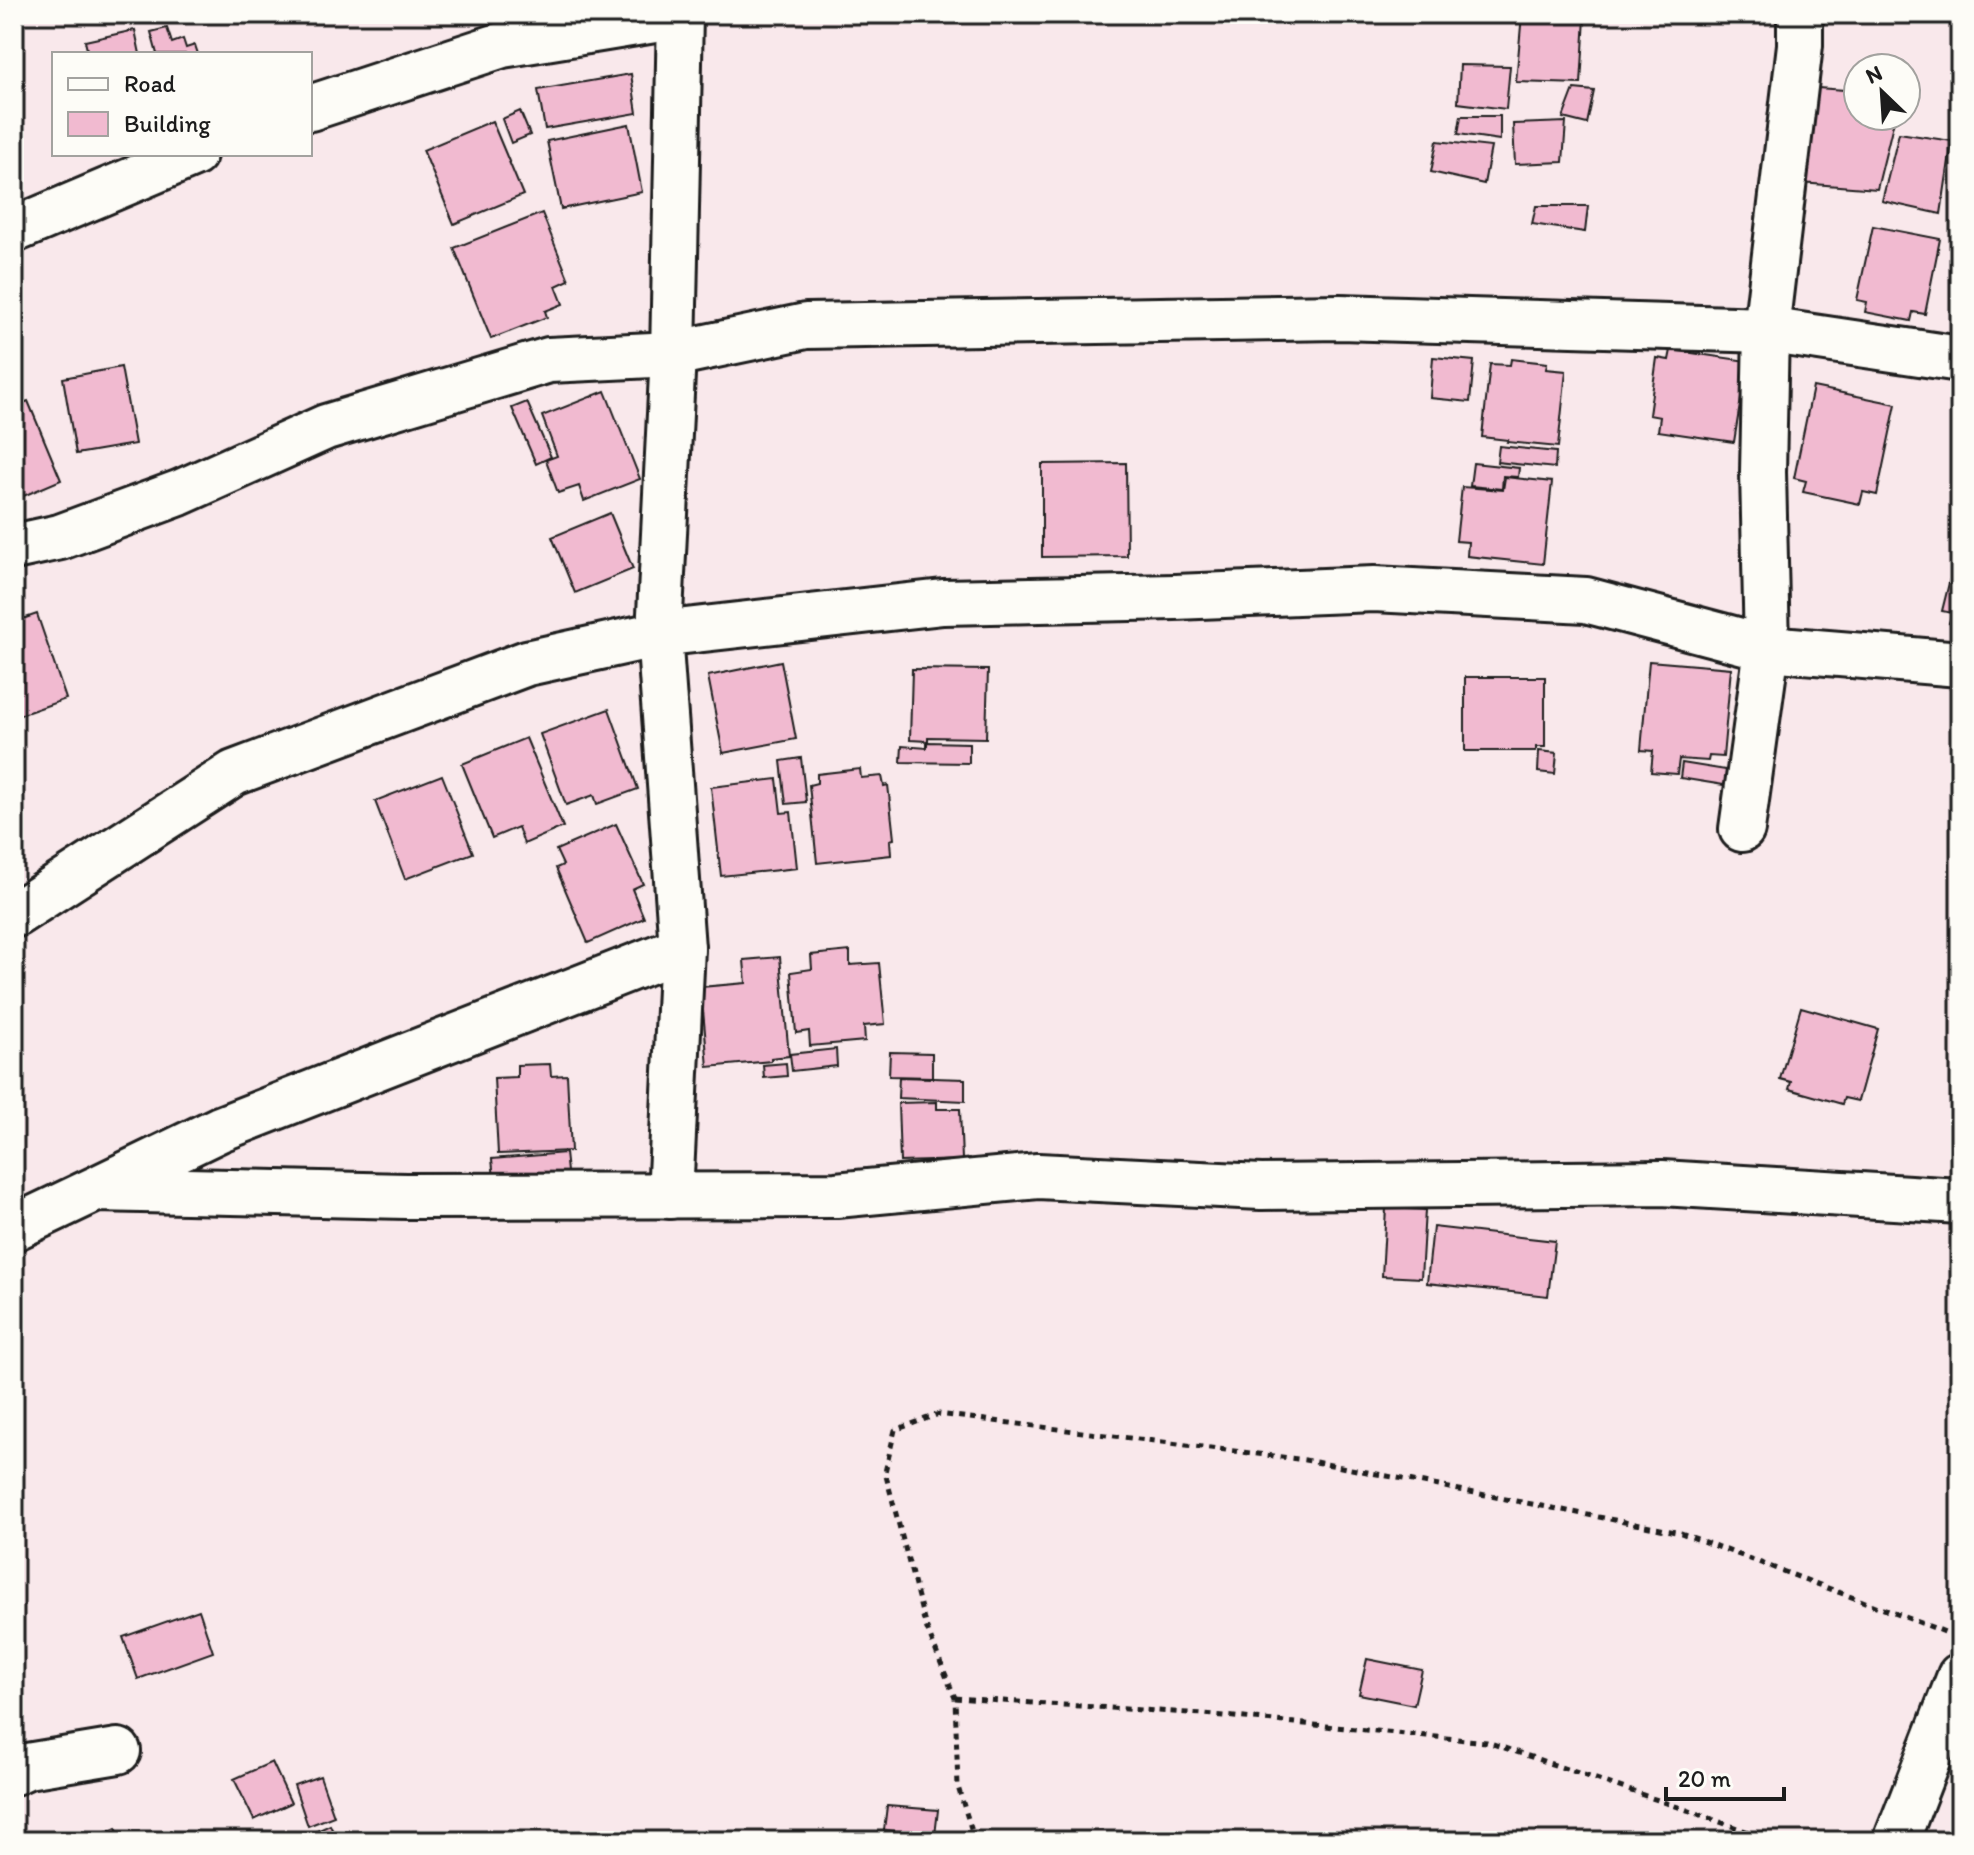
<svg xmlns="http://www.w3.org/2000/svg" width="1974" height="1855" viewBox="0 0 1974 1855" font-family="Itim,sans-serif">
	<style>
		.building { fill: #f1bad0; stroke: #1c1c1c; stroke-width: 2 }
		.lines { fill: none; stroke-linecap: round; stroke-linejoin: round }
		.minor-casing { stroke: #1c1c1c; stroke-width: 50 }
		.path { stroke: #1c1c1c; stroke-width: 5; stroke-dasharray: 6 6; stroke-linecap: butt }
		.minor { stroke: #fdfcf7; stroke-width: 44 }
	</style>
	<rect width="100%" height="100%" fill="#f9e8eb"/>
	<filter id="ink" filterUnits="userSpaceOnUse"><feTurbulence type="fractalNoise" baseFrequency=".0125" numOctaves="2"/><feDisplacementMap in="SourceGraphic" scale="16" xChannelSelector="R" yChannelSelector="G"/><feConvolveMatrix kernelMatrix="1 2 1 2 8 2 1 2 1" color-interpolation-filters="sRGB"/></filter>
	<g filter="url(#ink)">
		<g class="building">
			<path d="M1522,14L1585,18L1581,84L1516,82Z"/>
			<path d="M167,28L172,43L183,39L186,48L195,45L198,54H157L151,32Z"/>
			<path d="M135,30L140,54H88L85,41Z"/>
			<path d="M1460,65L1510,66L1506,109L1458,103Z"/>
			<path d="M631,74L637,113L545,129L538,90Z"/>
			<path d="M1804,87L1858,91V116H1895L1877,189L1801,183Z"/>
			<path d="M1574,89L1594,91L1587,124L1563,118Z"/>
			<path d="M520,111L530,135L511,143L502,119Z"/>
			<path d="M1461,116H1500V140L1458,134Z"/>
			<path d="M492,121L523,195L454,224L423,150Z"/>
			<path d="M1566,122L1563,162L1515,164L1513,124Z"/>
			<path d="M629,124L642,192L561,209L547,141Z"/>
			<path d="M1899,133L1952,141L1941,214L1882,201Z"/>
			<path d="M1437,141L1491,147L1484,184L1431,172Z"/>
			<path d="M1536,206H1588L1585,232L1532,224Z"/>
			<path d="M542,213L569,280L556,286L563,304L545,311L547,317L491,339L454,248Z"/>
			<path d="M1873,226L1940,239L1925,314L1913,312L1911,321L1865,312L1867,302L1857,300Z"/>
			<path d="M1671,350L1747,361L1734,442L1658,431L1660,417L1649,415L1657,358L1669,360Z"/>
			<path d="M1433,357L1474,361L1470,402L1430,398Z"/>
			<path d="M1511,359L1547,363L1546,369L1566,371L1558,447L1507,442L1508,440L1482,437L1490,364L1510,365Z"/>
			<path d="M121,367L135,444L76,454L63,378Z"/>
			<path d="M1813,387L1896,404L1877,495L1863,492L1860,504L1803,492L1806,481L1794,478Z"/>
			<path d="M605,391L640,479L584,501L579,486L558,493L546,460L557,456L542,416Z"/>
			<path d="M28,401L61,480L14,500V407Z"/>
			<path d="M527,402L551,457L536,464L512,408Z"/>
			<path d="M1499,446L1556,452L1555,468L1497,462Z"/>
			<path d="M1126,463L1127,556L1042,557V464Z"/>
			<path d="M1473,463L1519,468L1518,477L1503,476L1502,489L1470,486Z"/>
			<path d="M1505,477L1552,482L1543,564L1467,556L1468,542L1456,541L1462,487L1503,490Z"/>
			<path d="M610,513L633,569L575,593L552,537Z"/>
			<path d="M1960,539V625L1949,623L1952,613L1942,611Z"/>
			<path d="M37,614L66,699L14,717V622Z"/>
			<path d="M781,661L796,739L723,753L708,676Z"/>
			<path d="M1649,661L1731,668L1723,757L1709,756L1708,761L1679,759L1677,774L1651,772L1653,751L1641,750Z"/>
			<path d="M912,669L988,670L986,738L928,737V741L910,740Z"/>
			<path d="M1465,677H1545V747H1536V751H1465Z"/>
			<path d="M609,709L638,789L597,804L594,795L566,805L540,734Z"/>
			<path d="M526,738L563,827L524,844L518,827L492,838L462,764Z"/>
			<path d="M927,742L969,743V763L901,762L902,746L927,748Z"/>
			<path d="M1539,751L1557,753L1555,774L1538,772Z"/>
			<path d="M801,758L806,802L786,804L781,761Z"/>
			<path d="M1682,763L1732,771L1730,786L1680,778Z"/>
			<path d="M860,769L861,778L882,776L884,786L888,785L894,839L890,840L891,855L817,863L809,785L817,783V774Z"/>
			<path d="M442,775L473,853L405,879L375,801Z"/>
			<path d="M777,779L781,813L791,812L797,868L721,876L711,787Z"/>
			<path d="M616,824L643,884L632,889L644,918L588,943L556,868L563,865L556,850Z"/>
			<path d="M850,951V965L879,963L885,1024L864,1026L865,1041L810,1046L809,1031L796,1033L791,972L812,969L811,955Z"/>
			<path d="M780,957L789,1056L771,1058V1061L708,1067L701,987L746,983L744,960Z"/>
			<path d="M1801,1007L1878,1029L1858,1101L1844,1098L1842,1104L1789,1089L1791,1082L1780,1079Z"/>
			<path d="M836,1049L837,1066L792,1071L790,1054Z"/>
			<path d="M890,1052L932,1053V1077L889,1076Z"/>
			<path d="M786,1063L787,1076L764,1078L763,1065Z"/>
			<path d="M550,1064L551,1076L567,1075L571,1151L498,1154L494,1078L517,1077V1065Z"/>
			<path d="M899,1077L965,1079V1101L898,1098Z"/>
			<path d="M937,1102V1109H960L962,1160L900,1162L898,1103Z"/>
			<path d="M565,1153L567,1172L494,1178L492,1159Z"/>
			<path d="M1386,1208L1425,1210L1421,1278L1382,1276Z"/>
			<path d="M1433,1227L1555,1241L1548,1296L1427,1283Z"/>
			<path d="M199,1610L213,1652L138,1679L123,1637Z"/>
			<path d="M1367,1659L1422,1670L1414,1705L1359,1694Z"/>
			<path d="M14,1690L22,1716L14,1718Z"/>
			<path d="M272,1762L291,1803L254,1820L234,1779Z"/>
			<path d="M320,1776L334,1816L308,1826L294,1785Z"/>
			<path d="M887,1806L938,1810L935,1835L884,1830Z"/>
			<path d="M330,1825L337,1841H311L308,1835Z"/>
			<path d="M116,1828L122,1841H88Z"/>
		</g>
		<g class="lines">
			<defs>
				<g id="minor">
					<path d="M310,108L502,45L679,16"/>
					<path d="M14,230L194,154"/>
					<path d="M14,547L60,537L179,493L326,427L549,360L673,354L806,326L1340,317L1766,330L1960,359"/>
					<path d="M1742,829L1767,648L1763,472L1766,330L1800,45V14"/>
					<path d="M14,915L234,773L527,663L659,634L943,602L1175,597L1374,589L1586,600L1767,648L1960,664"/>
					<path d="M102,1186L220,1129L682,948L659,634L673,354L680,14"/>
					<path d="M670,1196L682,948"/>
					<path d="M14,1228L96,1189L406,1196L836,1195L1038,1176L1261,1187L1662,1183L1960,1201"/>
					<path d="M14,1772L27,1766L118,1751"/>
					<path d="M1896,1841L1960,1676"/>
				</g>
			</defs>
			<use href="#minor" class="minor-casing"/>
			<g class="path">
				<path d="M955,1698L1204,1714L1487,1742L1690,1811L1773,1841"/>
				<path d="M975,1841L958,1787L955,1698L925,1624L885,1472L895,1430L939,1414L1305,1460L1681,1533L1953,1635"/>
			</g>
			<use href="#minor" class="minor"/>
		</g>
	</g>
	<rect width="1974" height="1855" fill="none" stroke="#fdfcf7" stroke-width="48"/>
	<rect x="24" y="24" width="1926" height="1807" fill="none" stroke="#1c1c1c" stroke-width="3" filter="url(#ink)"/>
	<rect x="52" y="52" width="260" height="104" fill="#fdfcf7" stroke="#a3a29f" stroke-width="2"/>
	<rect x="68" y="78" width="40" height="12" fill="#fdfcf7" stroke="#a3a29f" stroke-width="2"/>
	<text x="124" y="92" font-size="24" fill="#1c1c1c">Road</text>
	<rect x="68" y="112" width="40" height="24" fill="#f1bad0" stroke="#a3a29f" stroke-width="2"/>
	<text x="124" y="132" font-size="24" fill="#1c1c1c">Building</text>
	<g transform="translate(1882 92) rotate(335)"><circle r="38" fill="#fdfcf7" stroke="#a3a29f" stroke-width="2"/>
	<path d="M0-6L14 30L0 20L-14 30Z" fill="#1c1c1c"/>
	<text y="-12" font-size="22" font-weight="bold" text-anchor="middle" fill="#1c1c1c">N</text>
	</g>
	<path d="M1666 1787v12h118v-12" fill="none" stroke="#1c1c1c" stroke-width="4"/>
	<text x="1678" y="1787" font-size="24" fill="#1c1c1c" stroke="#fdfcf7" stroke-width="6" paint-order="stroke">20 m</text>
</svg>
